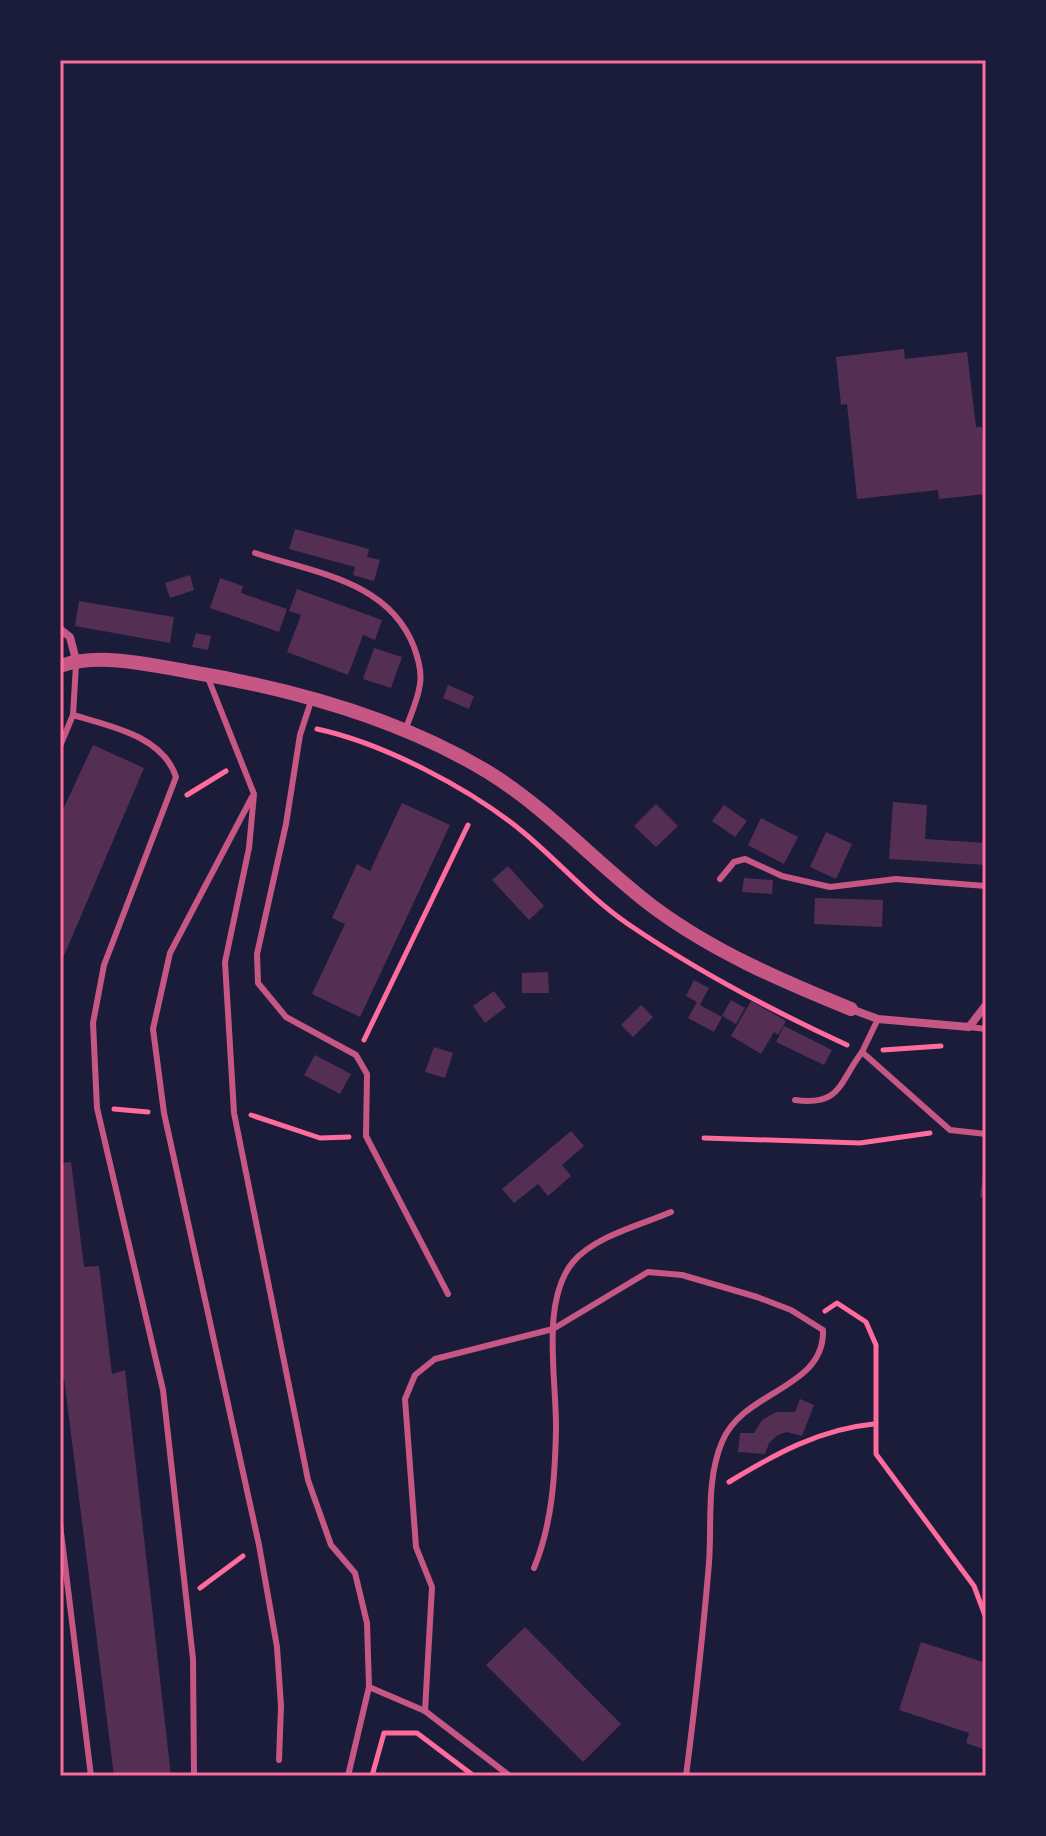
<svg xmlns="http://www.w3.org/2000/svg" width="1046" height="1836" viewBox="0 0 1046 1836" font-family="Rubik,sans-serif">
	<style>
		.building { fill: #542f53 }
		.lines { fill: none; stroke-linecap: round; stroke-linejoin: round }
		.path { stroke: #ff6b9d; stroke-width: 5 }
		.service { stroke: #c65784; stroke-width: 6 }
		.minor { stroke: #c65784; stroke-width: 8 }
		.tertiary { stroke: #c65784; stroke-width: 14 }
		.neatline { fill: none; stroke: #ff6b9d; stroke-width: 3 }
	</style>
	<rect width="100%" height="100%" fill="#1b1b3a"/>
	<g class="building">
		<path d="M904,349L905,359L967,352L976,427H982L986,494L939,499L938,490L857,499L847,404L841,405L836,357Z"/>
		<path d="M295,529L369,549L367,557L380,560L374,581L353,575L355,567L289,549Z"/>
		<path d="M190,575L194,590L170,598L165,583Z"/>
		<path d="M220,578L243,586L241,593L287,609L279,632L210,608Z"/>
		<path d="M297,589L382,620L375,640L363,635L348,675L287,652L301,615L289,611Z"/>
		<path d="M79,601L174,617L170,643L75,626Z"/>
		<path d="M196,633L211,636L208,650L192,647Z"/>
		<path d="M374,648L402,657L391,688L363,679Z"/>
		<path d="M448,685L474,696L469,709L443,698Z"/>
		<path d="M93,745L144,768L60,965V816Z"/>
		<path d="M893,802L927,805L925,839L986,843V865L889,859Z"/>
		<path d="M402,803L450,825L360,1017L312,994L345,924L332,918L357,864L370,871Z"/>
		<path d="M656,804L678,826L656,847L634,826Z"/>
		<path d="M724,805L747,821L735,837L712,821Z"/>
		<path d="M761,818L798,837L784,864L748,845Z"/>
		<path d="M826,832L852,844L836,879L810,867Z"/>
		<path d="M508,866L544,906L529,920L492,880Z"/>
		<path d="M744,878L773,880L772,894L742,892Z"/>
		<path d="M815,898L883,900L882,927L814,924Z"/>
		<path d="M548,972L549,993H522V973Z"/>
		<path d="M694,980L709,988L700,1005L722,1017L714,1032L688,1018L697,1002L686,996Z"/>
		<path d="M494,991L506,1007L485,1023L473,1006Z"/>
		<path d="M731,1000L745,1008L736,1024L722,1016Z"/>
		<path d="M751,1001L786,1021L778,1035L774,1032L761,1054L731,1036Z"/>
		<path d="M641,1005L653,1017L633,1037L621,1025Z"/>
		<path d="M784,1026L832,1050L824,1065L776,1042Z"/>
		<path d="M434,1047L453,1053L445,1078L425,1072Z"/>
		<path d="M315,1055L351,1074L340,1094L304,1075Z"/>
		<path d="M571,1131L584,1146L562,1165L571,1176L548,1196L538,1184L514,1203L502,1189Z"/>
		<path d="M71,1162L84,1267L99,1266L112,1374L125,1370L171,1776H114L64,1378L60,1379V1163Z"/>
		<path d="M984,1166H986V1198L980,1197Z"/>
		<path d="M800,1399L814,1405L802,1436L787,1432L778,1435L769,1443L765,1454L738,1452L740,1433H754L762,1420L776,1412H795Z"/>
		<path d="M525,1627L621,1724L583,1762L486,1665Z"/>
		<path d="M921,1642L986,1663V1750L966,1743L969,1733L899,1710Z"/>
	</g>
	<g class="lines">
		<g class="path">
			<path d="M317,729C383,743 471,789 523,832C559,862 589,897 628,924C697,971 771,1010 847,1045"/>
			<path d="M187,795L226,771"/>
			<path d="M364,1040L468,825"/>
			<path d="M883,1050L941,1046"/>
			<path d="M114,1109L148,1112"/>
			<path d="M251,1115L320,1138L349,1137"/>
			<path d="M704,1138L860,1143L930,1133"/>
			<path d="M825,1311L837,1303L866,1322L876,1345V1454L974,1586L986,1618"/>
			<path d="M729,1482C775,1454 820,1429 874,1424"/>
			<path d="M200,1588L243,1556"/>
			<path d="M372,1776L384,1733H417L474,1776"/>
		</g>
		<g class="service">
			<path d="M255,553C315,573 389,581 414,647C418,658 422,672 420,684C418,700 410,716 405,731"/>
			<path d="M208,678L254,794L249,848L225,962L234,1113L308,1480L331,1545L355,1573L367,1623L369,1687L348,1776"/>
			<path d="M312,698L300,735L286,824L257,954L258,983L286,1017L356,1055L367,1074L366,1136L448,1294"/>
			<path d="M73,715C110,726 163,736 176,777L104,965L93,1023L97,1108L163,1390L193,1659L194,1776"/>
			<path d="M60,746L73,715L76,665"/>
			<path d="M252,797L170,953L153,1029L164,1113L259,1545L277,1647L281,1706L279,1760"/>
			<path d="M720,879L734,862L745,859L782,876L830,887L896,879L986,886"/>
			<path d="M878,1019L862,1052L950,1130L986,1134"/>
			<path d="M969,1027L986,1029"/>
			<path d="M795,1100C841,1106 838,1084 862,1052"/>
			<path d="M60,1524L91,1776"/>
			<path d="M534,1568C552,1525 555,1476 556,1430C557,1381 540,1302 573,1262C595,1236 641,1225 671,1212"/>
			<path d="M369,1687L425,1711L510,1776"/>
			<path d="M425,1711L432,1587L416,1547L405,1399L415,1375L435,1359L553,1329L648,1272L682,1275L757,1297L791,1310L823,1330C825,1389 743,1390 722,1442C706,1480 712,1523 709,1563C703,1634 695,1706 686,1776"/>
		</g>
		<g class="minor">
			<path d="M60,629L70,637L76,660"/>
			<path d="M851,1009L878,1019L969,1027L986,1005"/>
		</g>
		<path class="tertiary" d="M60,666C98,652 152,665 191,672C293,689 399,718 488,772C548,809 597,864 652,906C712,951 782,981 851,1009"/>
	</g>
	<rect width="1046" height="1836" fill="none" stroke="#1b1b3a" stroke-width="124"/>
	<rect x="62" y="62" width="922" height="1712" class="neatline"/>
</svg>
